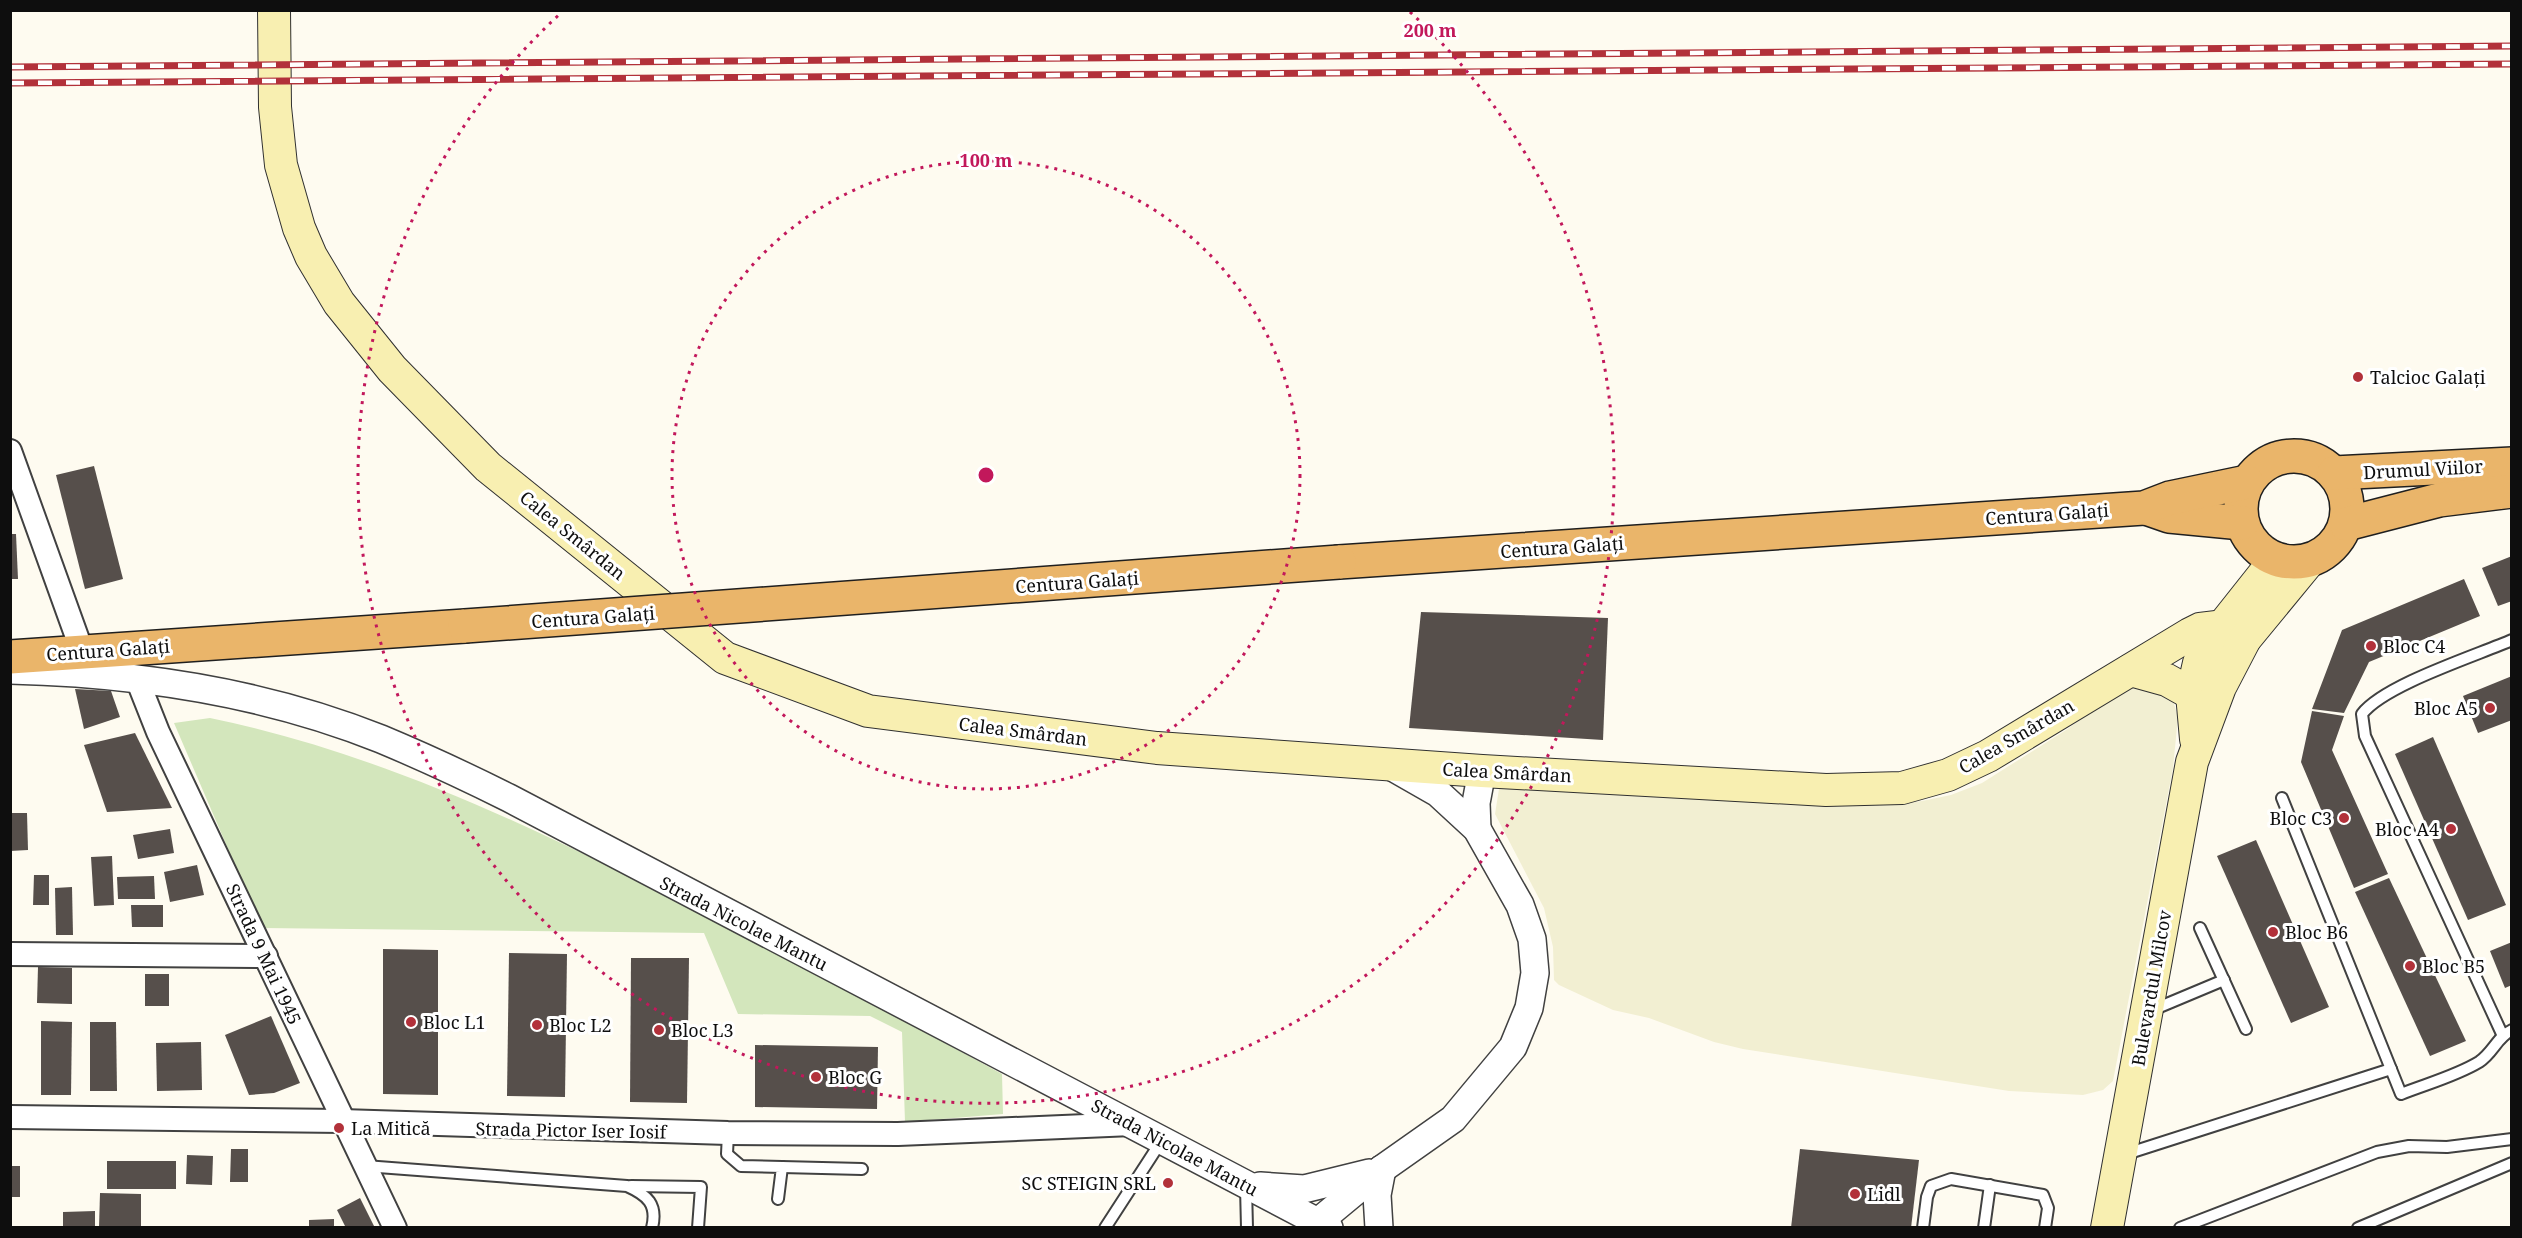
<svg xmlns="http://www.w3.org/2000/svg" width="2522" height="1238" viewBox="0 0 2522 1238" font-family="'Noto Serif',serif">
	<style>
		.farmland { fill: #f2efd2 }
		.green { fill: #d3e6bc }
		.building { fill: #564f4b }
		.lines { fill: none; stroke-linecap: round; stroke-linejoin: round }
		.service-casing { stroke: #414141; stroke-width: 14 }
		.minor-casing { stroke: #414141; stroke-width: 26 }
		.tertiary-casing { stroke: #414141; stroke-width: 30 }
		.secondary-casing { stroke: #303030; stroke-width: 34 }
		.trunk-casing { stroke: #1f1f1f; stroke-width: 36 }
		.service { stroke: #fff; stroke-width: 10 }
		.minor { stroke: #fff; stroke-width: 22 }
		.tertiary { stroke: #fff; stroke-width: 27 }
		.secondary { stroke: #f8efb1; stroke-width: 32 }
		.trunk { stroke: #eab56a; stroke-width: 33 }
		.rail-casing { stroke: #b2313a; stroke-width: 7 }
		.rail { stroke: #fff; stroke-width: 4.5; stroke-dasharray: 14; stroke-linecap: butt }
		.trunk-bridge-casing { stroke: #1f1f1f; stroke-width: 36; stroke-linecap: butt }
		.trunk-bridge { stroke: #eab56a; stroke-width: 33 }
		.ring { fill: none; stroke: #c2185b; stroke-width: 3; stroke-dasharray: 3 6 }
		.poi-dot { fill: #b2313a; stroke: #fff; stroke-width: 2 }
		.labels { text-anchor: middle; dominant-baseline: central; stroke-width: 6; stroke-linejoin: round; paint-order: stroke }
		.poi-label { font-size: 18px; fill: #0e0e0e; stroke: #fff; text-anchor: start }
		.street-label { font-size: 18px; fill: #0e0e0e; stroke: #fff }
		.centre { fill: #c2185b; stroke: #fff; stroke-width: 3 }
		.ring-label { font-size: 18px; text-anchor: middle; font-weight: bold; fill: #c2185b; stroke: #fff; stroke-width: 6; stroke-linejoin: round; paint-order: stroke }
	</style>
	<rect width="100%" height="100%" fill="#fefbf0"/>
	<path class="farmland" d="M2130,684L2171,694L2178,717L2173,768L2113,1081L2103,1090L2083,1095L2009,1091L1743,1049L1714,1042L1649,1018L1613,1010L1559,985L1554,980L1553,947L1544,908L1495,814L1499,789L1508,779L1836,804L1887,805L1922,801L1951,795L1982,783L2066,730Z"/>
	<path class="green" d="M210,718C350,747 481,803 608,866C742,931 871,1003 1002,1074L1003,1114L905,1122L902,1032L870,1016L738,1014L704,933L262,928L174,723Z"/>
	<g class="building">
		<path d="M94,466L123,579L85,589L56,475Z"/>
		<path d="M10,534H16L18,579H10Z"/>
		<path d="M2512,556V601L2498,606L2482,568Z"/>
		<path d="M2464,579L2480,616L2369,662L2344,713L2312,709L2342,630Z"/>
		<path d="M1421,612L1608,618L1603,740L1409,728Z"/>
		<path d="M2512,676V720L2478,733L2463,696Z"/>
		<path d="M75,689L111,691L120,717L84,729Z"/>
		<path d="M2312,711L2344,716L2332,750L2388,874L2354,888L2301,762Z"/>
		<path d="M135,733L172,808L107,812L84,745Z"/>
		<path d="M2433,737L2506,905L2468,920L2395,754Z"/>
		<path d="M10,813H27L28,850L10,851Z"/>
		<path d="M170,829L174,853L138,859L133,835Z"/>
		<path d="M2256,840L2329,1007L2291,1023L2217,856Z"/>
		<path d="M112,856L114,905L94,906L91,857Z"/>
		<path d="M197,865L204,895L170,902L164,872Z"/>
		<path d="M34,875H49V905H33Z"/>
		<path d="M154,876L155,899H118L117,877Z"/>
		<path d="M2389,878L2466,1041L2430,1056L2355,892Z"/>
		<path d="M72,887L73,935H56L55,888Z"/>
		<path d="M131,905H163V927H132Z"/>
		<path d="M2512,942V985L2505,988L2490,951Z"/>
		<path d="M383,949L438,950V1095L383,1094Z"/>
		<path d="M509,953L567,954L565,1097L507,1096Z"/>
		<path d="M631,958H689L687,1103L630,1102Z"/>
		<path d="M38,967L72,968V1004L37,1003Z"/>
		<rect x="145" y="974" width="24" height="32"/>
		<path d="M271,1016L300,1083L274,1093L249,1095L225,1035Z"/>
		<path d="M41,1021L72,1022L71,1095H41Z"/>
		<path d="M90,1022H116L117,1091H90Z"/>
		<path d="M201,1042L202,1090L157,1091L156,1043Z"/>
		<path d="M755,1045L878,1047L877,1109L755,1107Z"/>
		<path d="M231,1149H248V1182H230Z"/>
		<path d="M1800,1149L1919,1160L1911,1228H1791Z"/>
		<path d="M187,1155L213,1156L212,1185L186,1184Z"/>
		<rect x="107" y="1161" width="69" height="28"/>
		<rect x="10" y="1166" width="10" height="31"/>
		<path d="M100,1193L141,1194V1228H99Z"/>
		<path d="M360,1198L375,1228H346L337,1210Z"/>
		<path d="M95,1211V1228H63V1212Z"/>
		<path d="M334,1219V1228H309V1220Z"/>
	</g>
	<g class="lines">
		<defs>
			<g id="service">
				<path d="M2282,798L2401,1094C2426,1084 2456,1076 2479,1062C2493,1053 2497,1037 2512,1030"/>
				<path d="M2200,928L2246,1029"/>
				<path d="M2150,1011L2224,980"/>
				<path d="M2502,1034L2365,736L2362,714C2384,685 2475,656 2512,640"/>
				<path d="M728,1133L727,1154L741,1166L782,1167L778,1199"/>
				<path d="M2123,1155L2391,1069"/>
				<path d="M365,1166L627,1186C647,1195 658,1204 652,1228"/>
				<path d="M782,1167L862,1169"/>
				<path d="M631,1186L701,1187L698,1228"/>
				<path d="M1246,1187L1247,1228"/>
				<path d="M1105,1228L1162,1140"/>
				<path d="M1923,1228L1927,1197L1931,1186L1951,1179L2043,1195L2048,1208L2045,1228"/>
				<path d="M1984,1228L1990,1185"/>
				<path d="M2180,1228L2377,1152L2409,1146L2447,1147L2512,1139"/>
				<path d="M2358,1228L2512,1163"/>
			</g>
			<g id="minor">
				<path d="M10,451L82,651"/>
				<path d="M137,679L158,732L395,1228"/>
				<path d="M10,954L266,956"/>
				<path d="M10,1117L342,1121L728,1133L898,1134L1132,1124"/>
			</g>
			<g id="tertiary">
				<path d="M10,670C135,673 264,692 381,739C424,757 467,777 509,798L1329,1228"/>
				<path d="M1477,829L1476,803L1482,771"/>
				<path d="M1260,1186L1304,1189L1369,1173"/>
				<path d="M1318,1222L1382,1169L1453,1119L1513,1047L1529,1008L1535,973L1532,939L1520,905L1477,829L1438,793L1389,765"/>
				<path d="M1379,1228L1377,1195L1382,1169"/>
			</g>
			<g id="secondary">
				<path d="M274,10L275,107L281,165L299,228L311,256L339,303L392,369L488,467L725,658L868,711L1157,748L1482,771L1826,790L1902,788L1948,775L1988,756L2190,634L2200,629L2225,626L2245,639"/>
				<path d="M2131,670L2167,680L2192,694L2212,691"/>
				<path d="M2196,739L2192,694L2199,663L2211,641L2276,559"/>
				<path d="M2107,1228L2192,762L2220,687L2245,639L2310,560"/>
			</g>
			<g id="trunk">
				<circle cx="2294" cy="509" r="53"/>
				<path d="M2334,473L2512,464"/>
				<path d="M2146,508L2169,516L2242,523"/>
				<path d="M2346,524L2439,500L2512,491"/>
				<path d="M1339,562L2144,508L2170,498L2247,482"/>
				<path d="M10,657L465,626"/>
			</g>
		</defs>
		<use href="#service" class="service-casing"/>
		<use href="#minor" class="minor-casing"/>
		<use href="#tertiary" class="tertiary-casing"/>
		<use href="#secondary" class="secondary-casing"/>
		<use href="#trunk" class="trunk-casing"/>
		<use href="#service" class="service"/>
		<use href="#minor" class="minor"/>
		<use href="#tertiary" class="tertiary"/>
		<use href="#secondary" class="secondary"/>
		<use href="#trunk" class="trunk"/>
		<defs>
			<g id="rail">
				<path d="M10,67L2512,46"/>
				<path d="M10,83L2512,64"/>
			</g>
		</defs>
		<use href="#rail" class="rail-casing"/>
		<use href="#rail" class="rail"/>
		<defs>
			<path id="trunk-bridge" d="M465,626L1339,562"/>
		</defs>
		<use href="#trunk-bridge" class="trunk-bridge-casing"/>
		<use href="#trunk-bridge" class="trunk-bridge"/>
	</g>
	<g class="ring">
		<circle cx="986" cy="475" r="314"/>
		<path d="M1410 12A628 628 0 1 1 562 12"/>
	</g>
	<g class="poi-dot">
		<circle cx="2358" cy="377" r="6"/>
		<circle cx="2371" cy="646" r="6"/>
		<circle cx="2490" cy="708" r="6"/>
		<circle cx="2344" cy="818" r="6"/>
		<circle cx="2451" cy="829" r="6"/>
		<circle cx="2273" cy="932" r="6"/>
		<circle cx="2410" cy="966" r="6"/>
		<circle cx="411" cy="1022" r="6"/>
		<circle cx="537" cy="1025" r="6"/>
		<circle cx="659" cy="1030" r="6"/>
		<circle cx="816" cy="1077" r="6"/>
		<circle cx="339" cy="1128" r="6"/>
		<circle cx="1168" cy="1183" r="6"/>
		<circle cx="1855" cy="1194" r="6"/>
	</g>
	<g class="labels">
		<g class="poi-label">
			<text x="2370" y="377">Talcioc Galați</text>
			<text x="2383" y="646">Bloc C4</text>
			<text x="2478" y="708" text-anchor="end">Bloc A5</text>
			<text x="2332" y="818" text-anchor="end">Bloc C3</text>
			<text x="2439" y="829" text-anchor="end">Bloc A4</text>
			<text x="2285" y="932">Bloc B6</text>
			<text x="2422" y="966">Bloc B5</text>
			<text x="423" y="1022">Bloc L1</text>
			<text x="549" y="1025">Bloc L2</text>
			<text x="671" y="1030">Bloc L3</text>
			<text x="828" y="1077">Bloc G</text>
			<text x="351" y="1128">La Mitică</text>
			<text x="1156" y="1183" text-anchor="end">SC STEIGIN SRL</text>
			<text x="1867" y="1194">Lidl</text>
		</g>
		<g class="street-label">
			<text transform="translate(2423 469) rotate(-3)">Drumul Viilor</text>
			<text transform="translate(2047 514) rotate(-4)">Centura Galați</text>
			<text transform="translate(573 535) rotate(39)">Calea Smârdan</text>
			<text transform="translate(1562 547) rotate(-4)">Centura Galați</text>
			<text transform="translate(1077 582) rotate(-4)">Centura Galați</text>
			<text transform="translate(593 617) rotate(-4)">Centura Galați</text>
			<text transform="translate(108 650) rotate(-4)">Centura Galați</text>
			<text transform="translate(1023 731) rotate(7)">Calea Smârdan</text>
			<text transform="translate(2016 736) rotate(-30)">Calea Smârdan</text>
			<text transform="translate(1507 772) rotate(3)">Calea Smârdan</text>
			<text transform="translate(744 923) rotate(27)">Strada Nicolae Mantu</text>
			<text transform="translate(264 954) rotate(65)">Strada 9 Mai 1945</text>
			<text transform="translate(2151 988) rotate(-80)">Bulevardul Milcov</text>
			<text transform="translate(571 1130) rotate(1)">Strada Pictor Iser Iosif</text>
			<text transform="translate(1175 1147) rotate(28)">Strada Nicolae Mantu</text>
		</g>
	</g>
	<circle cx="986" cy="475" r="9" class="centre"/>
	<g class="ring-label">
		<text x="1430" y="37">200 m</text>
		<text x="986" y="167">100 m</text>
	</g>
	<rect width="2522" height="1238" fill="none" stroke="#0e0e0e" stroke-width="24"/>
</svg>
